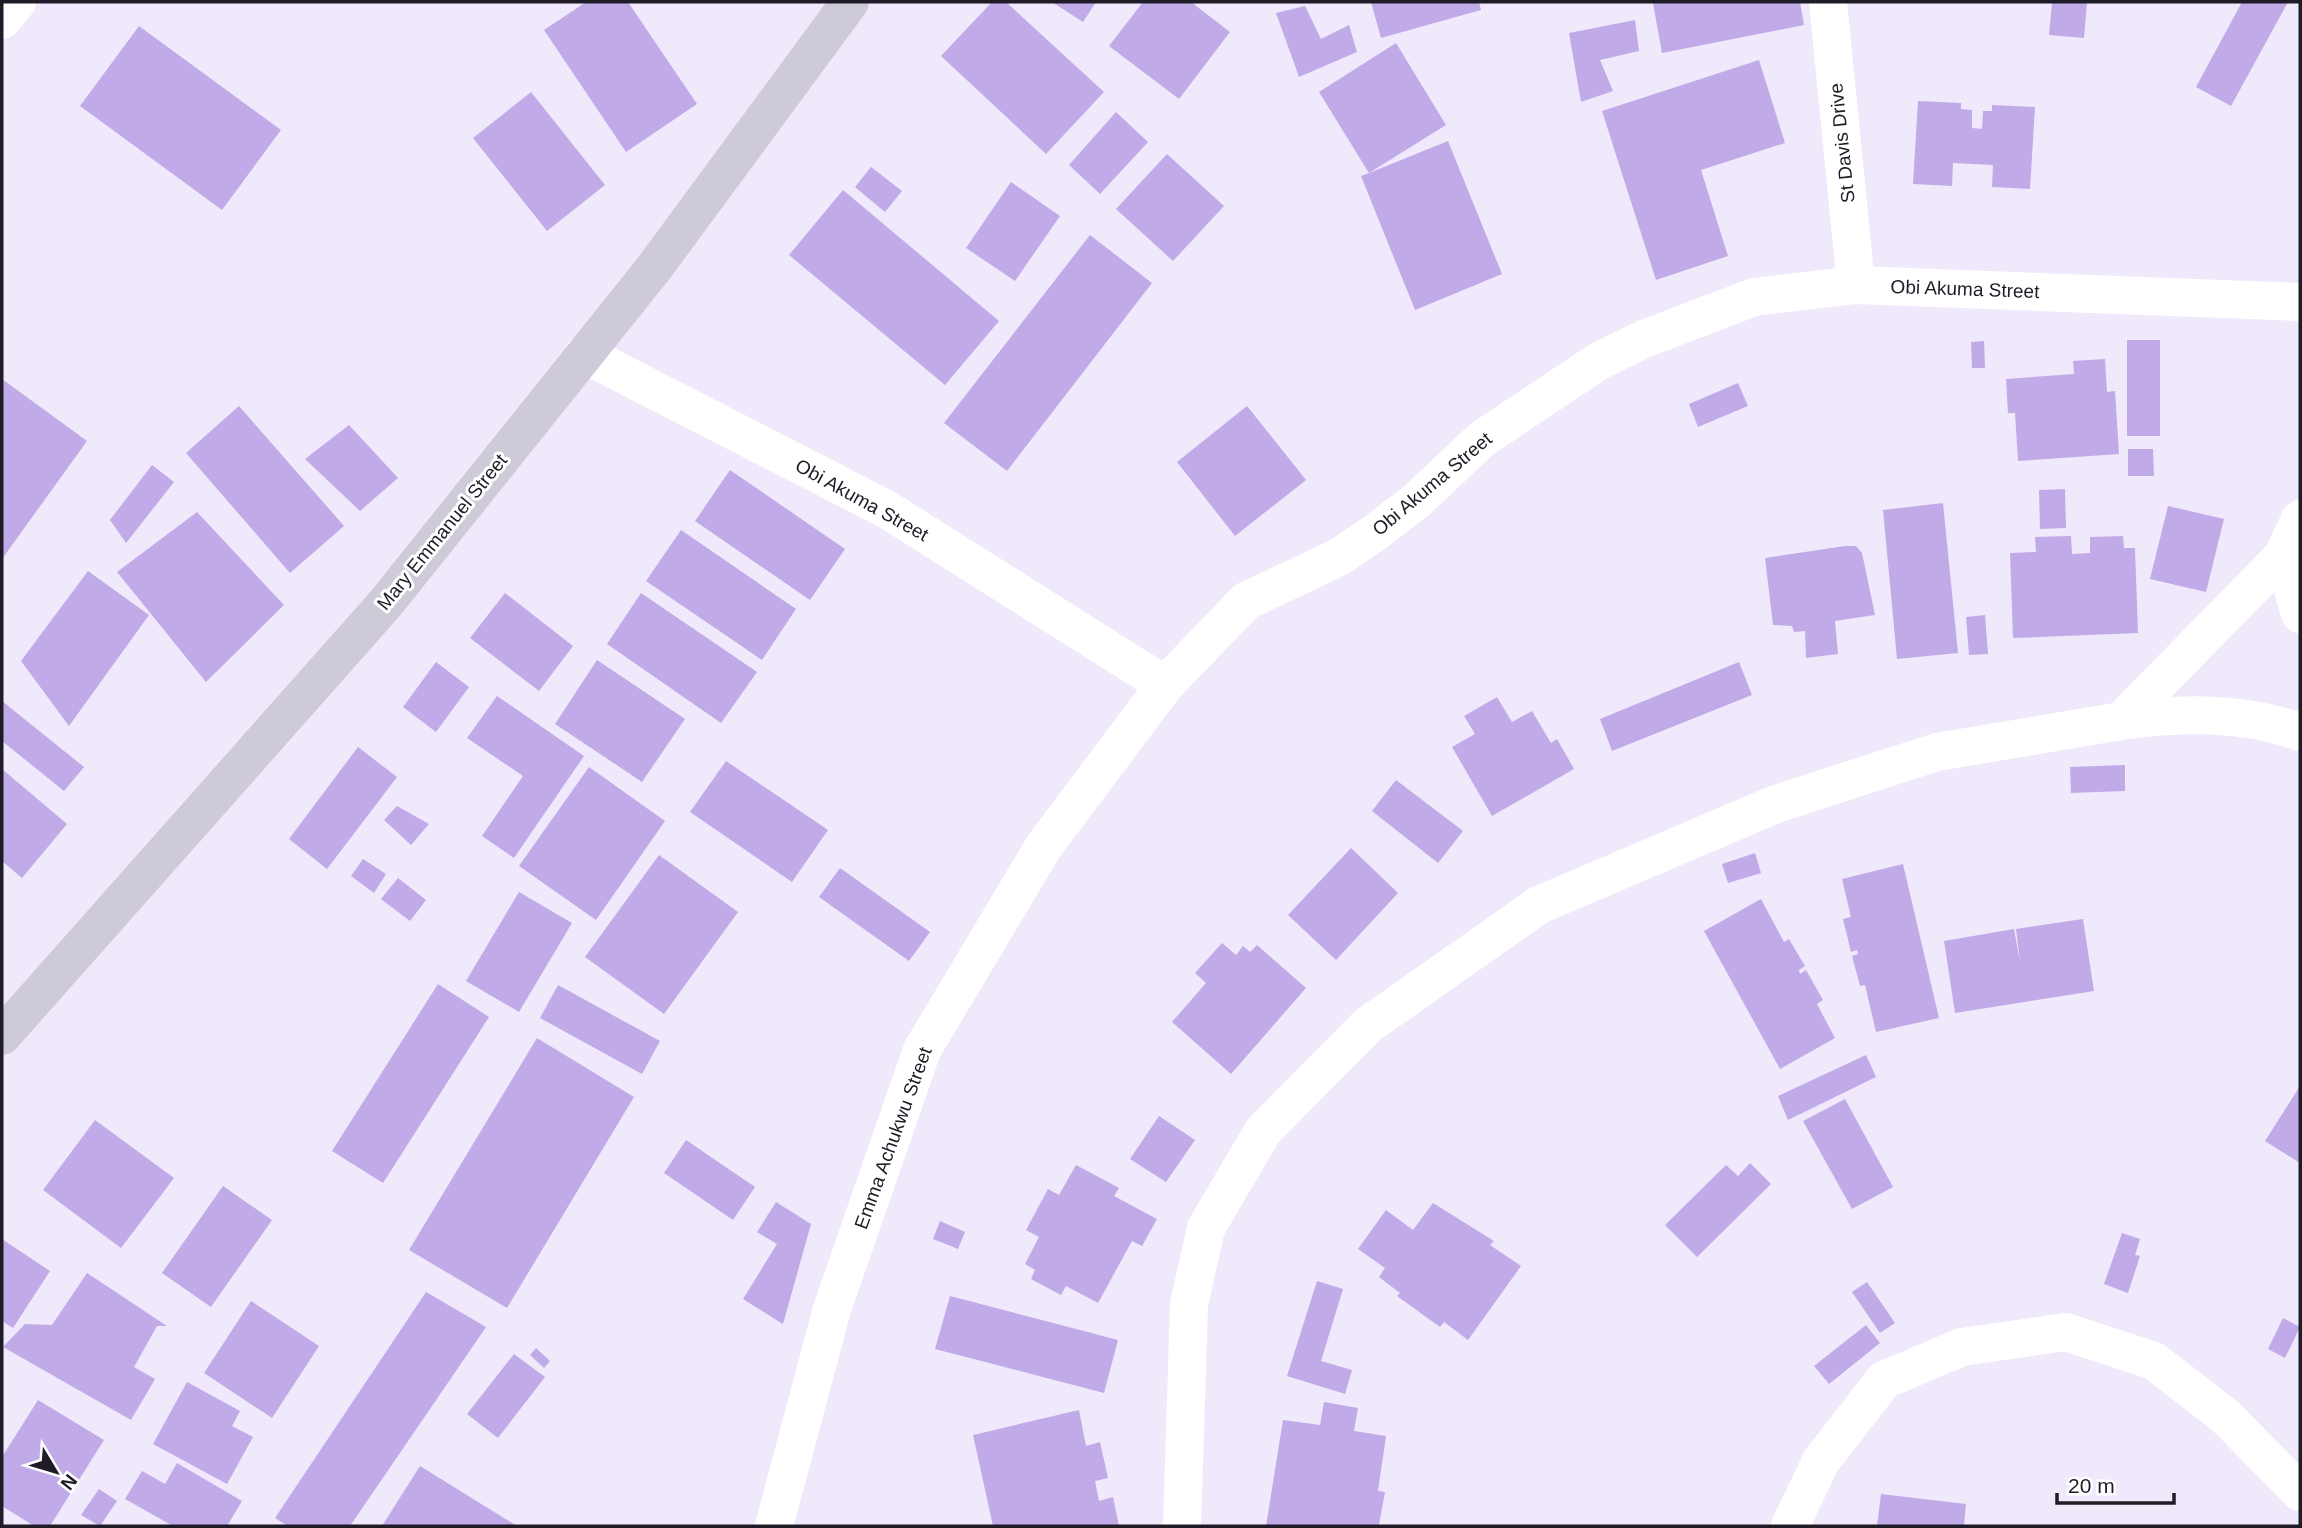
<svg xmlns="http://www.w3.org/2000/svg" width="2302" height="1528" viewBox="0 0 2302 1528" font-family="Helvetica,sans-serif">
	<style>
		.building { fill: #c1aae8 }
		.lines { fill: none; stroke-linecap: round; stroke-linejoin: round }
		.street { stroke: #fff; stroke-width: 38 }
		.secondary { stroke: #cfcad7; stroke-width: 38 }
		.labels { text-anchor: middle; dominant-baseline: central; stroke-width: 6; stroke-linejoin: round; paint-order: stroke }
		.street-label { font-size: 19px; fill: #201c27; stroke: #fff }
	</style>
	<rect width="100%" height="100%" fill="#efe9fb"/>
	<g class="building">
		<path d="M586,2H628L697,104L626,152L544,30Z"/>
		<path d="M992,2H1006L1104,92L1046,154L941,56Z"/>
		<path d="M1052,2H1096L1083,22Z"/>
		<path d="M1143,2H1191L1230,32L1179,99L1109,46Z"/>
		<path d="M1371,2H1479L1481,10L1381,38Z"/>
		<path d="M1662,2H1800L1804,25L1662,53L1653,3Z"/>
		<path d="M2052,2H2087L2084,38L2049,35Z"/>
		<path d="M2242,2H2288L2231,106L2196,87Z"/>
		<path d="M1305,6L1321,39L1349,25L1357,52L1299,77L1276,13Z"/>
		<path d="M1635,20L1639,51L1600,60L1613,91L1581,102L1569,33Z"/>
		<path d="M139,26L281,130L222,210L80,106Z"/>
		<path d="M1396,43L1446,125L1369,173L1448,141L1502,274L1415,310L1361,176L1369,173L1319,92Z"/>
		<path d="M1759,60L1785,143L1701,170L1728,256L1656,280L1602,111Z"/>
		<path d="M531,92L605,185L547,231L473,138Z"/>
		<path d="M1918,101L1961,103V109L1972,110V128L1982,129L1983,111H1992V105L2035,107L2030,189L1992,187L1993,165L1953,163L1952,186L1913,184Z"/>
		<path d="M1116,112L1148,142L1100,194L1069,165Z"/>
		<path d="M1167,154L1224,206L1173,261L1116,209Z"/>
		<path d="M871,167L902,191L885,212L855,187Z"/>
		<path d="M1011,182L1060,216L1015,281L966,248Z"/>
		<path d="M843,190L999,321L945,385L789,255Z"/>
		<path d="M1090,235L1152,283L1007,471L944,423Z"/>
		<rect x="2127" y="340" width="33" height="96"/>
		<path d="M1984,341L1985,368H1972L1971,342Z"/>
		<path d="M2105,359L2107,392L2115,391L2119,454L2018,461L2015,413H2008L2006,379L2074,374L2073,361Z"/>
		<path d="M2,379L87,441L2,559Z"/>
		<path d="M1738,383L1748,406L1698,427L1689,404Z"/>
		<path d="M239,406L344,526L290,573L186,453Z"/>
		<path d="M1247,406L1306,480L1235,536L1177,462Z"/>
		<path d="M349,425L398,478L360,511L305,459Z"/>
		<path d="M2128,449H2153L2154,476H2128Z"/>
		<path d="M152,465L174,482L126,543L110,520Z"/>
		<path d="M730,470L845,549L810,600L695,521Z"/>
		<path d="M2065,489L2066,528L2040,529L2039,490Z"/>
		<path d="M1943,503L1958,653L1897,659L1883,510Z"/>
		<path d="M2168,506L2224,519L2206,592L2150,579Z"/>
		<path d="M197,512L284,605L206,682L117,572Z"/>
		<path d="M681,530L796,609L762,660L646,581Z"/>
		<path d="M2071,536L2072,554L2090,553V537L2123,536L2124,548H2135L2138,633L2013,638L2010,553L2036,552L2035,537Z"/>
		<path d="M1845,546H1856L1862,553L1875,615L1835,621L1838,654L1806,658L1805,631L1794,632L1792,626L1773,625L1765,558Z"/>
		<path d="M88,571L149,615L69,726L21,661Z"/>
		<path d="M505,593L573,646L539,691L470,638Z"/>
		<path d="M641,593L757,672L721,723L607,644Z"/>
		<path d="M1985,615L1988,654L1969,655L1966,617Z"/>
		<path d="M597,660L685,719L642,782L555,724Z"/>
		<path d="M436,662L469,687L436,732L403,707Z"/>
		<path d="M1739,662L1752,695L1612,751L1600,719Z"/>
		<path d="M497,696L584,756L514,858L482,836L523,776L467,738Z"/>
		<path d="M1497,697L1512,722L1532,711L1551,743L1557,739L1574,769L1492,816L1452,747L1475,734L1464,716Z"/>
		<path d="M2,701L84,767L64,791L2,741Z"/>
		<path d="M358,747L397,777L327,869L289,839Z"/>
		<path d="M726,761L828,830L792,882L690,812Z"/>
		<path d="M2125,765V791L2071,793L2070,767Z"/>
		<path d="M589,767L665,821L596,920L519,866Z"/>
		<path d="M2,769L67,824L22,878L2,861Z"/>
		<path d="M1396,780L1463,831L1438,863L1372,811Z"/>
		<path d="M397,806L429,824L411,845L384,820Z"/>
		<path d="M1351,848L1398,893L1336,960L1288,915Z"/>
		<path d="M1755,853L1761,873L1728,883L1722,864Z"/>
		<path d="M659,855L738,912L664,1014L585,957Z"/>
		<path d="M363,859L386,874L374,893L351,876Z"/>
		<path d="M1903,864L1939,1018L1876,1032L1865,985L1860,986L1852,956L1858,954L1857,950L1851,952L1843,919L1851,917L1842,879Z"/>
		<path d="M840,868L930,932L909,961L819,897Z"/>
		<path d="M398,878L426,900L410,921L381,899Z"/>
		<path d="M519,892L572,923L519,1012L466,981Z"/>
		<path d="M1761,899L1784,942L1789,939L1805,966L1799,970L1800,974L1806,970L1823,1000L1817,1004L1835,1038L1780,1069L1704,931Z"/>
		<path d="M2083,919L2094,991L1955,1013L1944,941L2014,929L2020,962L2016,929Z"/>
		<path d="M1222,943L1236,955L1243,946L1250,952L1257,945L1306,988L1231,1074L1172,1022L1206,983L1195,973Z"/>
		<path d="M438,984L489,1017L383,1183L332,1151Z"/>
		<path d="M558,985L660,1041L642,1074L540,1018Z"/>
		<path d="M537,1038L634,1097L507,1308L409,1250Z"/>
		<path d="M1866,1055L1876,1077L1788,1120L1778,1096Z"/>
		<path d="M2300,1086V1163L2265,1141Z"/>
		<path d="M1845,1099L1893,1187L1852,1209L1803,1121Z"/>
		<path d="M1159,1116L1195,1140L1166,1182L1130,1159Z"/>
		<path d="M95,1120L174,1178L121,1248L43,1190Z"/>
		<path d="M686,1140L755,1187L733,1220L664,1173Z"/>
		<path d="M1750,1163L1771,1184L1697,1257L1665,1225L1726,1165L1738,1176Z"/>
		<path d="M1076,1165L1119,1188L1114,1196L1157,1219L1142,1246L1132,1241L1098,1303L1066,1286L1061,1295L1031,1279L1035,1270L1025,1264L1039,1237L1026,1230L1048,1189L1059,1195Z"/>
		<path d="M223,1186L272,1220L211,1307L162,1273Z"/>
		<path d="M776,1202L811,1224L783,1324L743,1299L777,1244L757,1232Z"/>
		<path d="M1433,1203L1494,1241L1490,1245L1521,1266L1468,1340L1444,1322L1440,1327L1397,1296L1400,1293L1379,1277L1385,1268L1358,1249L1386,1210L1413,1230Z"/>
		<path d="M940,1221L965,1232L958,1249L933,1239Z"/>
		<path d="M2122,1233L2140,1239L2135,1255L2140,1256L2128,1293L2104,1284Z"/>
		<path d="M2,1239L50,1271L13,1328L2,1321Z"/>
		<path d="M87,1273L167,1326H157L134,1367L155,1379L131,1420L3,1347L25,1324L52,1325Z"/>
		<path d="M1317,1281L1343,1289L1321,1361L1352,1370L1345,1394L1287,1376Z"/>
		<path d="M1867,1282L1895,1323L1880,1333L1852,1292Z"/>
		<path d="M426,1292L486,1327L350,1526H288L275,1518Z"/>
		<path d="M950,1296L1118,1340L1104,1393L935,1349Z"/>
		<path d="M251,1301L319,1346L272,1418L204,1373Z"/>
		<path d="M2283,1318L2300,1327L2285,1358L2268,1349Z"/>
		<path d="M1866,1325L1880,1343L1829,1384L1814,1366Z"/>
		<path d="M536,1348L550,1361L544,1368L530,1355Z"/>
		<path d="M514,1354L545,1377L498,1438L467,1414Z"/>
		<path d="M187,1382L240,1411L232,1426L253,1437L227,1484L153,1444Z"/>
		<path d="M38,1400L104,1440L50,1526H34L2,1506V1457Z"/>
		<path d="M1324,1402L1358,1408L1354,1431L1386,1436L1378,1491L1385,1492L1379,1525L1266,1526L1283,1420L1320,1425Z"/>
		<path d="M1079,1410L1086,1446L1100,1442L1108,1478L1095,1481L1099,1501L1113,1497L1119,1526H993L973,1435Z"/>
		<path d="M177,1463L242,1501L227,1526H173L125,1499L142,1471L165,1484Z"/>
		<path d="M420,1466L517,1526H382Z"/>
		<path d="M99,1489L117,1501L100,1526L81,1515Z"/>
		<path d="M1881,1494L1966,1504L1964,1526H1877Z"/>
	</g>
	<g class="lines">
		<g class="street">
			<path d="M1828,2L1856,285"/>
			<path d="M2,20L17,2"/>
			<path d="M584,354L886,509L1165,685"/>
			<path d="M2283,556L2300,614"/>
			<path d="M2121,721C2182,713 2241,711 2300,732"/>
			<path d="M774,1526L832,1309L922,1050L1044,846L1165,685L1246,601L1339,557L1373,534L1415,502L1482,439L1599,361L1644,339L1754,297L1856,285L2300,302"/>
			<path d="M1182,1526L1189,1304L1206,1228L1263,1131L1368,1025L1539,905L1776,804L1937,752L2121,721L2283,556L2300,519"/>
			<path d="M1790,1526L1821,1461L1884,1380L1962,1347L2066,1332L2154,1361L2225,1416L2300,1492"/>
		</g>
		<path class="secondary" d="M2,1036L385,604L654,268L850,2"/>
	</g>
	<g class="labels">
		<g class="street-label">
			<text transform="translate(1842 143) rotate(-96)">St Davis Drive</text>
			<text transform="translate(1965 289) rotate(2)">Obi Akuma Street</text>
			<text transform="translate(1432 484) rotate(-40)">Obi Akuma Street</text>
			<text transform="translate(862 500) rotate(29)">Obi Akuma Street</text>
			<text transform="translate(442 532) rotate(-51)">Mary Emmanuel Street</text>
			<text transform="translate(893 1138) rotate(-70)">Emma Achukwu Street</text>
		</g>
	</g>
	<rect width="2302" height="1528" fill="none" stroke="#201c27" stroke-width="7"/>
	<g transform="translate(56 1472) rotate(128)" stroke="#ffffff" stroke-width="5" paint-order="stroke">
	<path d="M0-5L12 26L0 18L-12 26Z" fill="#201c27"/>
	<text y="-10" font-size="19" font-weight="bold" text-anchor="middle" fill="#201c27">N</text>
	</g>
	<path d="M2057 1493v10h117v-10" fill="none" stroke="#201c27" stroke-width="3.5"/>
	<text x="2068" y="1493" font-size="21" fill="#201c27" stroke="#ffffff" stroke-width="5" paint-order="stroke">20 m</text>
</svg>
